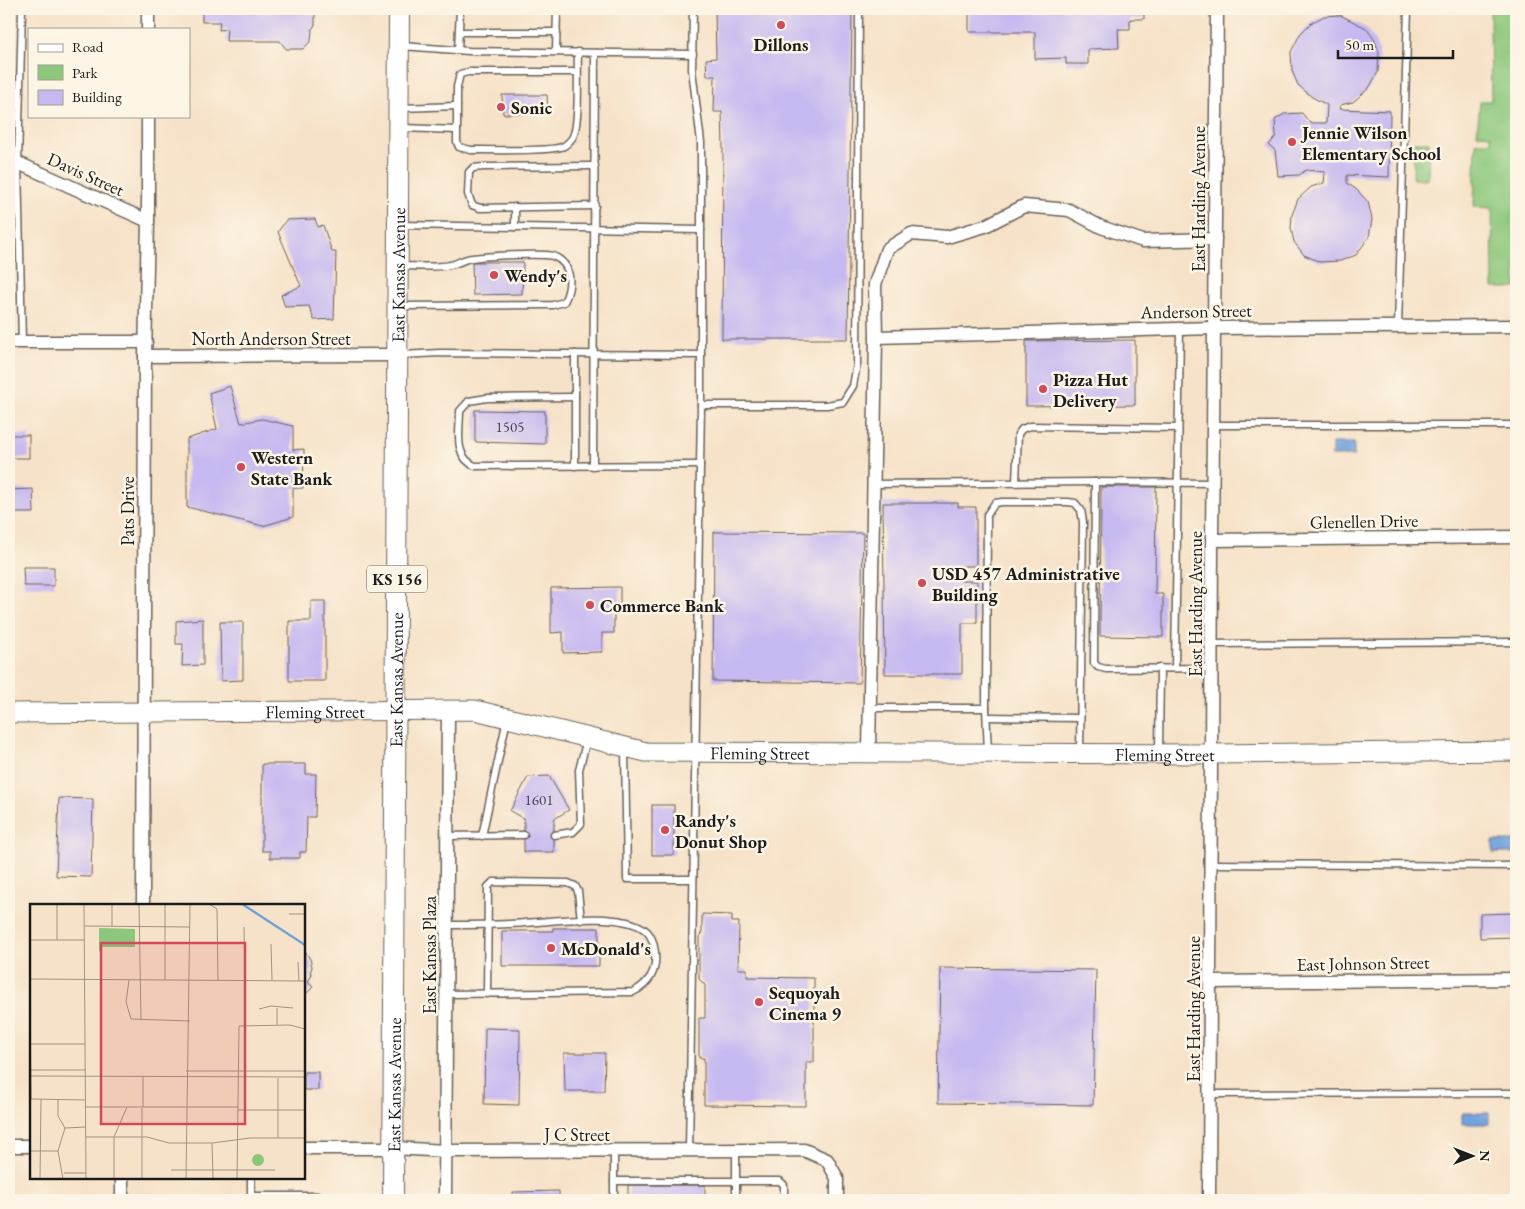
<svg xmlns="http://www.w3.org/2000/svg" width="1525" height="1209" viewBox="0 0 1525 1209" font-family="'EB Garamond',serif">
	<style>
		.green { fill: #8dc77c; stroke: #54724c }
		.water { fill: #72a2dc; stroke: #475f7c }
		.building { fill: #c6b8f1 }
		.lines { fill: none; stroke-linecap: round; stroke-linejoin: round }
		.lane-casing { stroke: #686158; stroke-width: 9 }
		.street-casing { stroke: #686158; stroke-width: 15 }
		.secondary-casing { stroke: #686158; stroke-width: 21 }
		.primary-casing { stroke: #686158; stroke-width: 22 }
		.lane { stroke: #fff; stroke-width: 6 }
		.street { stroke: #fff; stroke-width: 12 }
		.secondary { stroke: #fff; stroke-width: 19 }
		.primary { stroke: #fff; stroke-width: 20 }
		.poi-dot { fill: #d1495b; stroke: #fcf5e5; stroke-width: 2 }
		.labels { text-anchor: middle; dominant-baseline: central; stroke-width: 5; stroke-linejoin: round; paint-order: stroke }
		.number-label { font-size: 15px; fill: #464351 }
		.shield { fill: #fcf5e5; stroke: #5f5d58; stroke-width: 1 }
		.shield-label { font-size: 16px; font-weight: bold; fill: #1c1c1c }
		.poi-label { font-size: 18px; font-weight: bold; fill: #1c1c1c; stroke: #fcf5e5; text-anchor: start }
		.street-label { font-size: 18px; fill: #1c1c1c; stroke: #fcf5e5 }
		.inset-river { fill: none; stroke: #72a2dc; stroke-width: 2.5 }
		.inset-road { fill: none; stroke: #9f9383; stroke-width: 1 }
		.view { fill: #d1495b; fill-opacity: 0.15; stroke: #d1495b; stroke-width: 2.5 }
		.inset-edge { fill: none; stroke: #1c1c1c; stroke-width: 2.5 }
	</style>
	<rect width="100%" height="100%" fill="#fcf5e5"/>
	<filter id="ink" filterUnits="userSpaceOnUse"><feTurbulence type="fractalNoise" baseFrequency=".02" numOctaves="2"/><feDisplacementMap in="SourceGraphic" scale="10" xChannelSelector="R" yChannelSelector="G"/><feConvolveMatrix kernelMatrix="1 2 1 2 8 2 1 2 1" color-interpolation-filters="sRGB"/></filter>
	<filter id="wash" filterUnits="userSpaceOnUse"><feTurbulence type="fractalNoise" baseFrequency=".0096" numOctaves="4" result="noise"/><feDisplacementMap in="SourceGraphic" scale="20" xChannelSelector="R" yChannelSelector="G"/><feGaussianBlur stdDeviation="1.12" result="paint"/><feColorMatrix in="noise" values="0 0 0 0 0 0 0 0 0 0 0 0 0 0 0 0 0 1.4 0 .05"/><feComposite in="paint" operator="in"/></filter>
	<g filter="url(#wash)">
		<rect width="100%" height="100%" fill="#f6e2c8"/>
		<g class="green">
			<path d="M1490,9H1516V288H1493L1492,208L1474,207L1476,142H1491V135L1477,134L1480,101H1491Z"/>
			<path d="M1414,142H1429L1428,179H1413Z"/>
		</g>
		<g class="water">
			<rect x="1332" y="443" width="22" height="13"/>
			<rect x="1493" y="841" width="23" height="12"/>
			<rect x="1462" y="1113" width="27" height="11"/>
		</g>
		<g id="blocks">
			<g class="building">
				<path d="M202,9H315V25L312,29L311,41L303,49H286L280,41H226L227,29L219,30L220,22H202Z"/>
				<path d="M715,9H852L848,339H722L723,147L722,112H714L715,76H707L706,59L716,58Z"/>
				<path d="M969,9H1144V19H1130V29H1118L1119,48L1088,49V64H1066V58L1035,59V32H969Z"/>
				<path d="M1340,15L1366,28L1374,39L1379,52L1378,72L1369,88L1353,102L1340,105L1339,109L1390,111L1389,177L1347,175V183L1357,190L1368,202L1372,219L1369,237L1356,255L1340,261L1320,262L1304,255L1294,242L1291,228L1292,215L1298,199L1311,187L1324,183L1325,172L1306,170L1299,175L1278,176L1275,150L1269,145L1276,136L1275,120L1284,114L1302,113L1310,123H1326L1327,105L1312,97L1298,85L1292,71L1291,52L1300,34L1311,23L1324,16Z"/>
				<path d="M502,95H547L548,113L503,114Z"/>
				<path d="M315,219L318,227L323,225L332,252H336L334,319L314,320L309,306L285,307L281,295L301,286L278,232L286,220Z"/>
				<path d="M472,262H523L522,294L473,295Z"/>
				<path d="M1135,340V405L1026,406V341Z"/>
				<path d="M230,386L241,423L262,419L293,426V450L304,449L303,488H293V517L263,526L187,507V439L217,429L209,393Z"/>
				<path d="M475,410L545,411V444L475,442Z"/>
				<rect x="9" y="435" width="20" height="23"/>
				<path d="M1101,487H1156L1155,594H1163V637L1100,636Z"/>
				<path d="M33,489L34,513H9V490Z"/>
				<path d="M883,503H958V507H976V566H960L961,581H977V623H962V674H885Z"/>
				<path d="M714,532L863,533L860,683L713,681Z"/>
				<path d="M23,567H54V586H24Z"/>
				<path d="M620,587V609H614V633H602V652L563,653V632L551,633V588Z"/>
				<path d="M311,601H325V681H289V621H311Z"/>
				<path d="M203,619V665L182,666L183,644H176V621Z"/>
				<path d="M220,622H243V680L221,681Z"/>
				<path d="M262,764H306V774H316L315,817H307L306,852H300V858H270V851H262Z"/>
				<path d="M549,776L569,810L554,819V852H524V819L510,811L528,777Z"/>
				<path d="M59,798L93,799L91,877L56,876Z"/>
				<rect x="652" y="805" width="22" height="50"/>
				<path d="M1516,913V937L1480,938V914Z"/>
				<path d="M702,914L732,915V922H739L738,969H747V977L814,978V1062H806V1106L704,1105V1058H699V1018H705V985L699,979V937L702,932Z"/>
				<path d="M553,928H599V966H502V931H553Z"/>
				<path d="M304,949L310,959L312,967L310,973L312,974L308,982L313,987L304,996Z"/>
				<path d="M940,968L1096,970L1093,1105L938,1103Z"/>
				<path d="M485,1028L520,1029L519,1105L484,1104Z"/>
				<path d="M564,1053H605L604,1091H565Z"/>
				<rect x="304" y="1072" width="14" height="18"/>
				<rect x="628" y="1185" width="77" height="15"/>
				<path d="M559,1191V1200H513V1192Z"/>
			</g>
		</g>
	</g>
	<g filter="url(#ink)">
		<use href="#blocks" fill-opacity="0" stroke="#686158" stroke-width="1"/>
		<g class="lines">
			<defs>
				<g id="lane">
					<path d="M459,32H557"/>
					<path d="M402,46L469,51L693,54"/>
					<path d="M458,50L460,9"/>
					<path d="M556,52L557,9"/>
					<path d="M577,72H468L460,74L457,87V142L459,147L471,150C487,150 554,152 564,146C568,143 573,138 574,134C580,115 577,74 578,52"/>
					<path d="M401,108L457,106"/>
					<path d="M402,128L457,130"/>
					<path d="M595,166L484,167L473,168L469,172L468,194L472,205L480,208L595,206"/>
					<path d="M515,207V227"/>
					<path d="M400,225L701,230"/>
					<path d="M400,266C414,266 438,268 450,265C458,264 465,258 472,258C486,256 542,253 553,256C573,264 572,286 564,302L553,305L401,306"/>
					<path d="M1398,326L1408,9"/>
					<path d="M22,342L18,163L22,9"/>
					<path d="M401,355L440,353L701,355"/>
					<path d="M575,397L487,398L469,401L460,411C460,431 453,456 475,466L700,465"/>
					<path d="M701,405H827L843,402L853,386L857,364L859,9"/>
					<path d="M1213,425H1516"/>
					<path d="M575,466V354"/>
					<path d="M593,466L595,53"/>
					<path d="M1016,482L1018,434L1022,429L1030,426L1178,428"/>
					<path d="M1095,482L1094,663L1098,667L1106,669L1212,668"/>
					<path d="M874,484L1095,482L1213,483"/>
					<path d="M1212,644L1516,642"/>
					<path d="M1175,668L1180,329"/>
					<path d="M869,708H986"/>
					<path d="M987,717L1080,718"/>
					<path d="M625,748L627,879H693"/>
					<path d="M988,752L986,708L987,515L995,503L1002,502H1068L1075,503L1081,510L1083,522L1080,752"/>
					<path d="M1159,752L1160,668"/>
					<path d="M554,835L573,832L581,824L579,770L587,739"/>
					<path d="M448,836L524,835"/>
					<path d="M482,836L507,719"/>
					<path d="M1211,864L1516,866"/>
					<path d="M447,994L633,992C645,986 653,978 655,964C656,952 654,936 644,929C617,910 542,923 509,924C488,925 468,925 447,925"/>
					<path d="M487,994L488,887L493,882L568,883L575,886L578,891L581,920"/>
					<path d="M1210,1094L1516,1093"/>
					<path d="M736,1150V1200"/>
					<path d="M689,1151L701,405V142L692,70L693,9"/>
					<path d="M614,1181H780L784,1185V1200"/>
					<path d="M251,1196H317L322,1200"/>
					<path d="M251,1200V1178"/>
					<path d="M614,1200V1151"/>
				</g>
				<g id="street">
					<path d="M148,9V29"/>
					<path d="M9,159L148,221"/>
					<path d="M876,337L1215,328L1516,326"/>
					<path d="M9,342H146"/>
					<path d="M145,356L397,355"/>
					<path d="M1212,540L1516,537"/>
					<path d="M869,753L876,337L875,284L887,249L911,234L947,237L985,226L1024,206L1069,210L1101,227L1143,241L1215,239"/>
					<path d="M143,905L145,356L148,221V116"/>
					<path d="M1210,982L1516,979"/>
					<path d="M9,1146H31"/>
					<path d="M304,1148H394L446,1151L804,1150L827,1160L837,1178V1200"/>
					<path d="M122,1200V1178"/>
					<path d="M445,1200L448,711"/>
					<path d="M1209,1200L1212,540L1217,9"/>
				</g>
				<g id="secondary">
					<path id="s1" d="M9,713L475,710L646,752L1212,754L1516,751"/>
				</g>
				<g id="primary">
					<path id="s2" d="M393,1200L399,9"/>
				</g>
			</defs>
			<use href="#lane" class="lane-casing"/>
			<use href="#street" class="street-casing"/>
			<use href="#secondary" class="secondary-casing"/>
			<use href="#primary" class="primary-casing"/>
			<use href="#lane" class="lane"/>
			<use href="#street" class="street"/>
			<use href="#secondary" class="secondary"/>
			<use href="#primary" class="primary"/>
		</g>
	</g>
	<g class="poi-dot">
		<circle cx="781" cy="25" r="5"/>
		<circle cx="501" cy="107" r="5"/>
		<circle cx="1292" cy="142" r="5"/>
		<circle cx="494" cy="275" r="5"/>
		<circle cx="1043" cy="389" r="5"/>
		<circle cx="241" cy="467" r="5"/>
		<circle cx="922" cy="583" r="5"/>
		<circle cx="590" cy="605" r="5"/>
		<circle cx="665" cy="830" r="5"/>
		<circle cx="551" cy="948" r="5"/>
		<circle cx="759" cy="1002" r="5"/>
	</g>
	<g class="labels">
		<g class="number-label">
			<text x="510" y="426">1505</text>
			<text x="539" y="799">1601</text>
		</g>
		<rect class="shield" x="367" y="565.5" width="60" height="27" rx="4"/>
		<g class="shield-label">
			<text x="397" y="579">KS 156</text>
		</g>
		<g class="poi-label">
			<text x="781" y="44" text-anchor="middle">Dillons</text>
			<text x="511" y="107">Sonic</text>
			<text x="1302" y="132">Jennie Wilson<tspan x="1302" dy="21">Elementary School</tspan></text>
			<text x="504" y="275">Wendy's</text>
			<text x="1053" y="379">Pizza Hut<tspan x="1053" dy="21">Delivery</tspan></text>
			<text x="251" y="457">Western<tspan x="251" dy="21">State Bank</tspan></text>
			<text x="932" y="573">USD 457 Administrative<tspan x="932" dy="21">Building</tspan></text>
			<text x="600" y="605">Commerce Bank</text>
			<text x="675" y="820">Randy's<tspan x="675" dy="21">Donut Shop</tspan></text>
			<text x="561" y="948">McDonald's</text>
			<text x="769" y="992">Sequoyah<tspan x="769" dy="21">Cinema 9</tspan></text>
		</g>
		<g class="street-label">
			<text transform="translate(86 174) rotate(24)">Davis Street</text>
			<text transform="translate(1198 199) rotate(-90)">East Harding Avenue</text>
			<text stroke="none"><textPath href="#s2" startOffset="925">East Kansas Avenue</textPath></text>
			<text transform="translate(1196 311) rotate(-1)">Anderson Street</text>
			<text x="271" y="338">North Anderson Street</text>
			<text transform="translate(127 511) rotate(-90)">Pats Drive</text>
			<text transform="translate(1364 521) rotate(-1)">Glenellen Drive</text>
			<text transform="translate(1195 604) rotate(-90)">East Harding Avenue</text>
			<text stroke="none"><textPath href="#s2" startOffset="520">East Kansas Avenue</textPath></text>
			<text stroke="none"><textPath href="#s1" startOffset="306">Fleming Street</textPath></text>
			<text stroke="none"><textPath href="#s1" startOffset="756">Fleming Street</textPath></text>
			<text stroke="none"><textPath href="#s1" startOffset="1161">Fleming Street</textPath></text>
			<text transform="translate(429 955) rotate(-90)">East Kansas Plaza</text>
			<text transform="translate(1363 963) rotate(-1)">East Johnson Street</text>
			<text transform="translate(1193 1009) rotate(-90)">East Harding Avenue</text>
			<text stroke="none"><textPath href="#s2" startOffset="115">East Kansas Avenue</textPath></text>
			<text x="577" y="1134">J C Street</text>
		</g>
	</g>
	<g transform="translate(30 904)">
		<rect width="275" height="275" fill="#f6e2c8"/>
		<path d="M69,24L105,25V43H72L69,48ZM222 256a6 6 0 1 1 12 0a6 6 0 1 1-12 0Z" fill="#8dc77c"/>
		<path class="inset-river" d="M212,0L275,41"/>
		<path class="inset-road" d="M27,0V36M54,0L56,275M82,0V22M109,0L111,116M135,0V76M179,0L187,5L188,76M259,10H275M55,22L160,23M214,23L215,76M0,36H55M241,40L242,76M268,58L269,77M0,75L275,77M99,76L96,98L101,115L160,117M0,95L1,195M229,105L241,102L263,104M247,121V104M0,140H55M0,166H56M156,167H275M0,172L275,173M113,173V203M1,195L56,196M28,196V212L35,224M56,203H208M112,204V275M208,206H275M35,224L56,223M56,233H117L139,239H182L220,234H275M248,234V174M182,239L183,275M0,247H28M141,266H245M34,269H56M10,275L11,195M33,275L28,247L35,224M84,275V233L97,203M156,275L160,0M207,275L209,122L260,121L275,125"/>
		<path class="view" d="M71,39H215V220H71Z"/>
		<rect width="275" height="275" class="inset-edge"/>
	</g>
	<rect width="1525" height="1209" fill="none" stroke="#fcf5e5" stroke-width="30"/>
	<rect x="28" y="28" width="162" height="90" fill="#fcf5e5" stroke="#a29e95"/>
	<rect x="38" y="44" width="25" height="8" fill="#ffffff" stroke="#a29e95"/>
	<text x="72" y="52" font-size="15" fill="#1c1c1c">Road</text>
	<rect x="38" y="65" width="25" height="15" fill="#8dc77c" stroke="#a29e95"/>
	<text x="72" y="78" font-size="15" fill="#1c1c1c">Park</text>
	<rect x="38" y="90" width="25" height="15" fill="#c6b8f1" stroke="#a29e95"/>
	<text x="72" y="102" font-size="15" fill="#1c1c1c">Building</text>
	<g transform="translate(1472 1156) rotate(90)" stroke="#fcf5e5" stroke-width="4" paint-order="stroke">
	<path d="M0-4L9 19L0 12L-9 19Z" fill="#1c1c1c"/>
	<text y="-8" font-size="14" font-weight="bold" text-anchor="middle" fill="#1c1c1c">N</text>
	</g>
	<path d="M1338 50v8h115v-8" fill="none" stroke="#1c1c1c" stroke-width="2.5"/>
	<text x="1345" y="50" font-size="15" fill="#1c1c1c" stroke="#fcf5e5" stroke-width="4" paint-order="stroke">50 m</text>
</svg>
